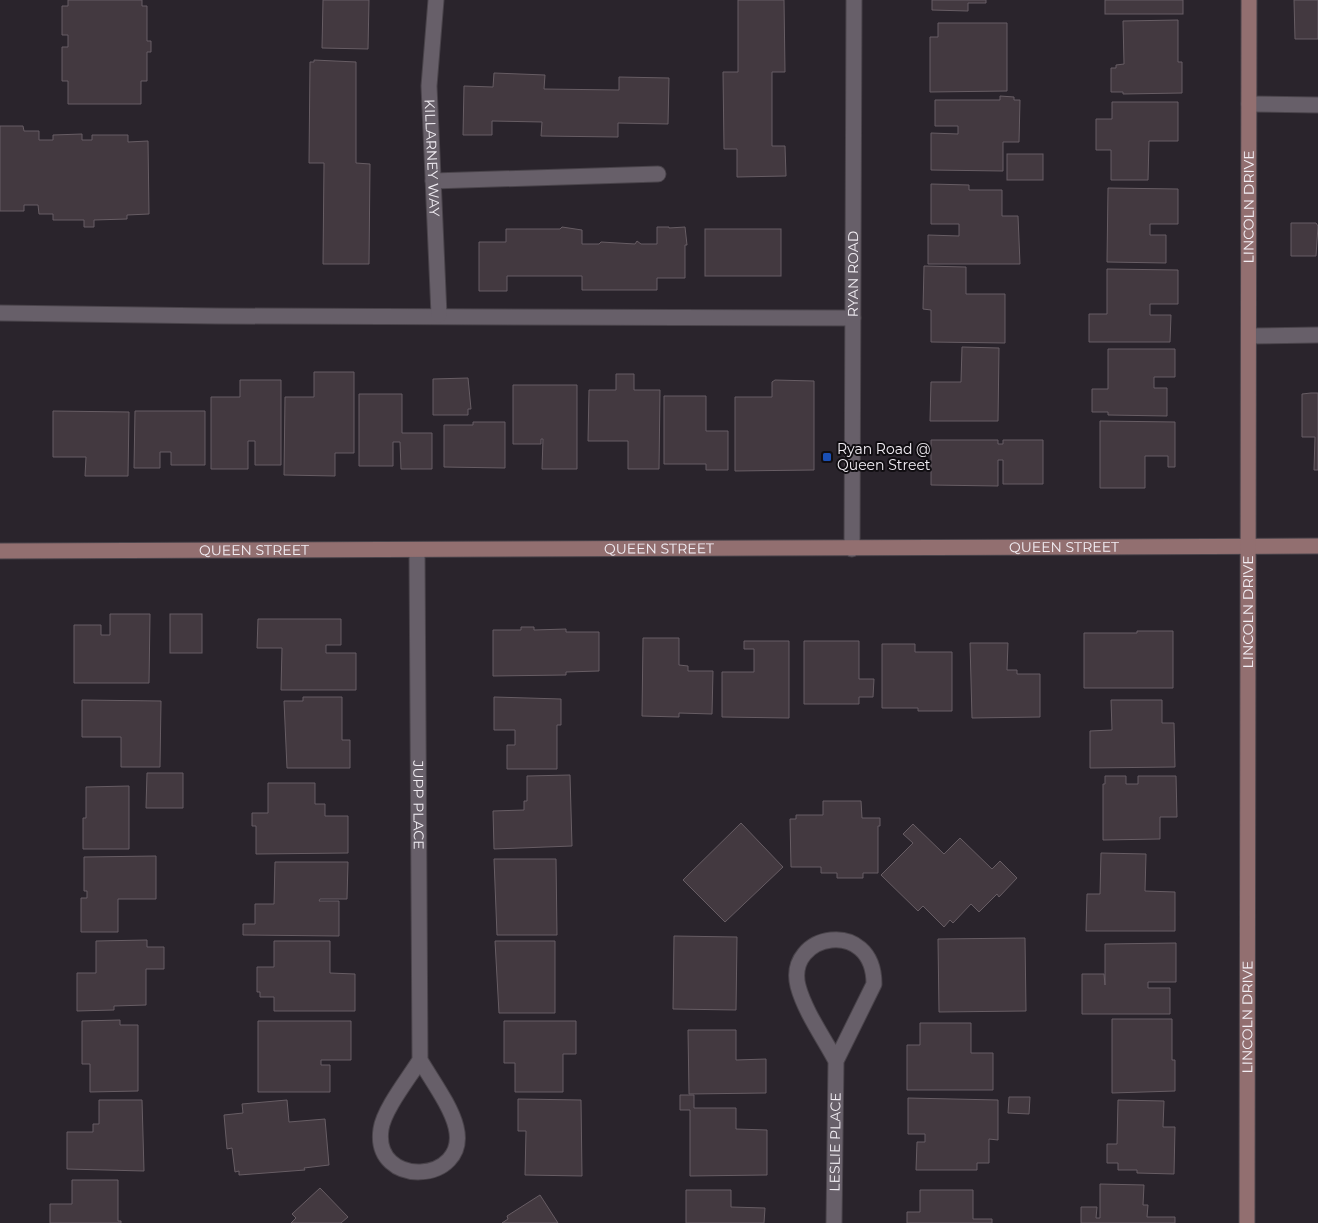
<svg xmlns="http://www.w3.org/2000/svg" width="1318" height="1223" viewBox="0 0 1318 1223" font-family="Montserrat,sans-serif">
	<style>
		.building { fill: #433940; stroke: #675d64 }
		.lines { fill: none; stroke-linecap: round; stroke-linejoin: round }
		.lane-casing { stroke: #49434a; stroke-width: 17 }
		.street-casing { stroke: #49434a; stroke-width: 17 }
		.secondary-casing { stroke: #49434a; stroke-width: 17 }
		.lane { stroke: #675f69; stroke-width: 15 }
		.street { stroke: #675f69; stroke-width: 15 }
		.secondary { stroke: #926f70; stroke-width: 15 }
		.transit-dot { fill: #1a4fb4; stroke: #110e12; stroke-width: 2 }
		.labels { text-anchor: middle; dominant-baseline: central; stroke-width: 4; stroke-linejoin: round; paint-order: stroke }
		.street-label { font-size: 14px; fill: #f2eef4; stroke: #110e12 }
		.poi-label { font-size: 14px; fill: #f2eef4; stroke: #110e12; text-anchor: start }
	</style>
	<rect width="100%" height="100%" fill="#2a242c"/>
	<g class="building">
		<path d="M68,0H142V6H147V41H151V52H147V81H141V104H68V81H62V47H68V35H62V6H68Z"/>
		<path d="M323,0H369L368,49L322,48Z"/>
		<path d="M738,0H784L785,72H772V146H785L786,176L737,177V149H724L723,72H738Z"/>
		<path d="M932,0H986V3H968V11L932,10Z"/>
		<rect x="1105" y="0" width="78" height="14"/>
		<path d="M1294,0H1318V39H1295Z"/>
		<path d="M1178,20V62H1182V93L1123,94V92H1111V68H1116V65L1124,64L1123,21Z"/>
		<path d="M938,23H1007V91L930,92V37H938Z"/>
		<path d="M314,60L356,62V163L370,164L369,264H323L324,163H309L310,62H314Z"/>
		<path d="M494,73L545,75L544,89L619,90V77L669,78L668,124L618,123V137L541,136L542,122L492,121V135H463L464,86L493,87Z"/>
		<path d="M1000,96L1014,97V100H1020L1019,142H1003V171L931,170V133L958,134V126H935V100H1000Z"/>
		<path d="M1112,102H1178V141H1149L1148,180H1111V150H1096V119H1112Z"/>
		<path d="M0,126H23L24,131H39V140H53V135L82,134V140H92V135H128V142L148,141L149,214L127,215V219L94,220V227H84V220H53V214H39L38,205H24V211H0Z"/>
		<rect x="1007" y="154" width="36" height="26"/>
		<path d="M931,184L969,185V190H1002V216H1018L1020,264H928V235L959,236V224H931Z"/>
		<path d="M1108,188L1178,189V224H1150V235H1166V263L1107,262Z"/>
		<path d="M1291,223H1316L1318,226L1316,256H1291Z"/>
		<path d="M562,227L582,230V244H599L601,242L635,244L637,241L641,244H657V227H669V228L685,227L687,245H685V278H657V290H582V276H507V291H479V242H506V229H560Z"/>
		<rect x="705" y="229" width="76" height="47"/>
		<path d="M924,266L966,267V294H1005V343L931,342V310L923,309Z"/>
		<path d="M1107,269L1178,270V304H1150V315H1171L1170,342H1089V314H1107Z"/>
		<path d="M962,347L999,348L998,421H930L931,382H961Z"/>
		<path d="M1108,349H1175V377H1154V388H1167V416L1108,415V412H1092V389H1108Z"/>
		<path d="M314,372H354V453H335V476L284,475L285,397H314Z"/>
		<path d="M616,374H634V390H660L659,469H628V441H588L589,390H616Z"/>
		<path d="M468,378L471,409H468V415H433V379Z"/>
		<path d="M240,380H281V465H255V441H248V469H211V397H240Z"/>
		<path d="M775,380L814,381V470L735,471V397H772V382Z"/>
		<path d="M513,385H577V469H542L543,439H541V444H513Z"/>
		<path d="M1311,393H1318V470H1314L1315,437H1302V394Z"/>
		<path d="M359,394H402V433H432V469H401L400,442H393V466H359Z"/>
		<path d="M664,396H706V431H728V470H706V464H664Z"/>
		<path d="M53,411L129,412L128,476H85L86,457H53Z"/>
		<path d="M135,411H205V465H171V452H160V468H134Z"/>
		<path d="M1100,421L1175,422V467H1168V456H1145V488H1100Z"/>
		<path d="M473,422H505V468L444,467V425H473Z"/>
		<path d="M931,440H998V444H1003V440H1043V484H1003V460H998V486L931,485Z"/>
		<path d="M110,614H150L149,683H74V625H101V635H110Z"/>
		<rect x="170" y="614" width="32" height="39"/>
		<path d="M258,619H341V645H326V653H356V690H281L282,648H257Z"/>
		<path d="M521,627H534V630L566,629V632H599V671L566,672V675L493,676V630H521Z"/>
		<path d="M1137,631H1173V688H1084V633H1137Z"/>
		<path d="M643,638H679V665L688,666V671H713L712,714L679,713V717L642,716Z"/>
		<path d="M744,641H789V718L722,717V672H754V649H744Z"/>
		<path d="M804,641H859V679H874L873,697H859V704H804Z"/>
		<path d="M970,643H1008L1007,670H1017V674H1040V717L972,718Z"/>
		<path d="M882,644H915V652H952V711H918V708H882Z"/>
		<path d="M303,697H342V740H350V768H287L284,701H303Z"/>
		<path d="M494,697L561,699V725H557V769H507V745H515V730H494Z"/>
		<path d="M82,700L161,701L160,767H121V737H82Z"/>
		<path d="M1111,700H1162V723H1174L1175,767L1090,768V731L1112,730Z"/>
		<path d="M147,773H183V808H146Z"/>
		<path d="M570,775L572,846L494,849L493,811L524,810V801H527V776Z"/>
		<path d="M1105,776H1126V784H1138V776H1176L1177,817H1160V839L1103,840V784H1105Z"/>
		<path d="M268,783H315V804H325V816H348V853L256,854V826H252V813H268Z"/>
		<path d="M129,786V849H83V818H86V787Z"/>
		<path d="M823,801H861L862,818H880V826H878V873H863V878H837V873H821V867H791L790,819H796V815H823Z"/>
		<path d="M741,823L783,867L725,922L683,880Z"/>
		<path d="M913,824L944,854L960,838L992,869L1000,861L1017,878L999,897L997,894L979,912L971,904L953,923L950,920L944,927L923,906L918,911L881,875L913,843L903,834Z"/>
		<path d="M1101,853L1146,854L1145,891L1175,892V931H1086L1087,894H1100Z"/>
		<path d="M156,856V899H118V932H81V898H87V891H84V857Z"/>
		<path d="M494,859H556L557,935H497Z"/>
		<path d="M275,862H348L347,899H320L319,901H339V936L243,935V924H255V904H274Z"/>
		<path d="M674,936L737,937L736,1010L673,1009Z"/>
		<path d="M1025,938L1026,1011L939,1012L938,939Z"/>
		<path d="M147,940V947H164V969H146V1005L114,1006V1010L77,1011V973H96V941Z"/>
		<path d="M274,941H330V973L355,974V1011H274V997H260V992H257V967H274Z"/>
		<path d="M495,941H555V1013H499Z"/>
		<path d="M1176,943V982H1148V988H1170V1014H1082V974H1104L1105,985V944Z"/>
		<path d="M1112,1019H1172V1060H1175V1091L1112,1093Z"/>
		<path d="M120,1020V1025H138V1091L90,1092V1064H82V1021Z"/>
		<path d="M258,1021H351V1060H321V1065H330V1092H258Z"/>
		<path d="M504,1021H576V1054H563V1092H515V1063H504Z"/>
		<path d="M920,1023H971V1053H993V1090H907V1045H920Z"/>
		<path d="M688,1030H736V1060L766,1059V1093L689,1094Z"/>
		<path d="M680,1095H694V1108H736V1129L767,1130V1175L690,1176V1110H680Z"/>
		<path d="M1009,1097H1030L1029,1114L1008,1113Z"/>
		<path d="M908,1098L998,1100V1140L989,1139V1163H977V1170H916L917,1142H925V1134H908Z"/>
		<path d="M518,1099L581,1100L582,1176L525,1175L526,1131H518Z"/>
		<path d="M99,1100H142L144,1171L67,1169V1132H93V1124H99Z"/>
		<path d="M287,1100L289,1122L325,1119L329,1165L304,1168L305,1170L239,1175V1171L235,1172L232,1148L227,1149L224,1115L243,1113L242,1104Z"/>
		<path d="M1118,1100L1164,1101L1163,1127H1175L1174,1174L1137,1173V1170H1118V1163H1107V1144H1117Z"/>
		<path d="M72,1180H118V1221H121V1223H50V1204H72Z"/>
		<path d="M1100,1184L1144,1185L1143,1205H1148L1147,1217H1175V1223H1081V1207H1097L1096,1218H1100Z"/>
		<path d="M320,1188L348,1217L341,1223H291L296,1218L292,1214Z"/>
		<path d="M686,1190H731V1207L765,1208L764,1223H686Z"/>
		<path d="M920,1190H973V1219H992V1223H907V1212H920Z"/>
		<path d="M540,1195L558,1223H502L508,1219L507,1216Z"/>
	</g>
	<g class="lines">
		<defs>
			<g id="lane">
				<path d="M433,181L658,174"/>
				<path d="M0,313L216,316L853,318"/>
				<path d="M1249,336L1318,335"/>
			</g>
			<g id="street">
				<path id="s1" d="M436,0L429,86L439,315"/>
				<path d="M1249,104L1318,105"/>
				<path id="s2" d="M852,549L854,0"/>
				<path id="s3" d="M417,551L420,1060C431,1079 451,1106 456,1127C470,1184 372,1189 381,1129C384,1109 409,1078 420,1060"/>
				<path id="s4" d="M834,1223L836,1061L874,984C874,917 785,933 798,986C805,1012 824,1038 836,1061"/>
			</g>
			<g id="secondary">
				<path id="s5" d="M0,551L1318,546"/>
				<path id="s6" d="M1247,1223L1249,0"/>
			</g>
		</defs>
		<use href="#lane" class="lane-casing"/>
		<use href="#street" class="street-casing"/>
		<use href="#secondary" class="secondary-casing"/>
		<use href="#lane" class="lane"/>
		<use href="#street" class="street"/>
		<use href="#secondary" class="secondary"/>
	</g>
	<rect class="transit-dot" x="822" y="452" width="10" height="10" rx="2.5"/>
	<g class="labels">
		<g class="street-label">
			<text stroke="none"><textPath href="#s1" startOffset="158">KILLARNEY WAY</textPath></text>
			<text stroke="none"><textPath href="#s6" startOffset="1016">LINCOLN DRIVE</textPath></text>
			<text stroke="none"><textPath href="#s2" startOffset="275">RYAN ROAD</textPath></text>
			<text stroke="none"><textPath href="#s5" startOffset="1064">QUEEN STREET</textPath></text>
			<text stroke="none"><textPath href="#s5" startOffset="659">QUEEN STREET</textPath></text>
			<text stroke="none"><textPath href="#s5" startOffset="254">QUEEN STREET</textPath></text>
			<text stroke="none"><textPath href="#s6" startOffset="611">LINCOLN DRIVE</textPath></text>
			<text stroke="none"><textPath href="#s3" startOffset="254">JUPP PLACE</textPath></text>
			<text stroke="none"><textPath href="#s6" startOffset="206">LINCOLN DRIVE</textPath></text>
			<text stroke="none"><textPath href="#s4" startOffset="81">LESLIE PLACE</textPath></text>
		</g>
		<g class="poi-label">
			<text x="837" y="449">Ryan Road @<tspan x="837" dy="16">Queen Street</tspan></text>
		</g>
	</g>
</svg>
